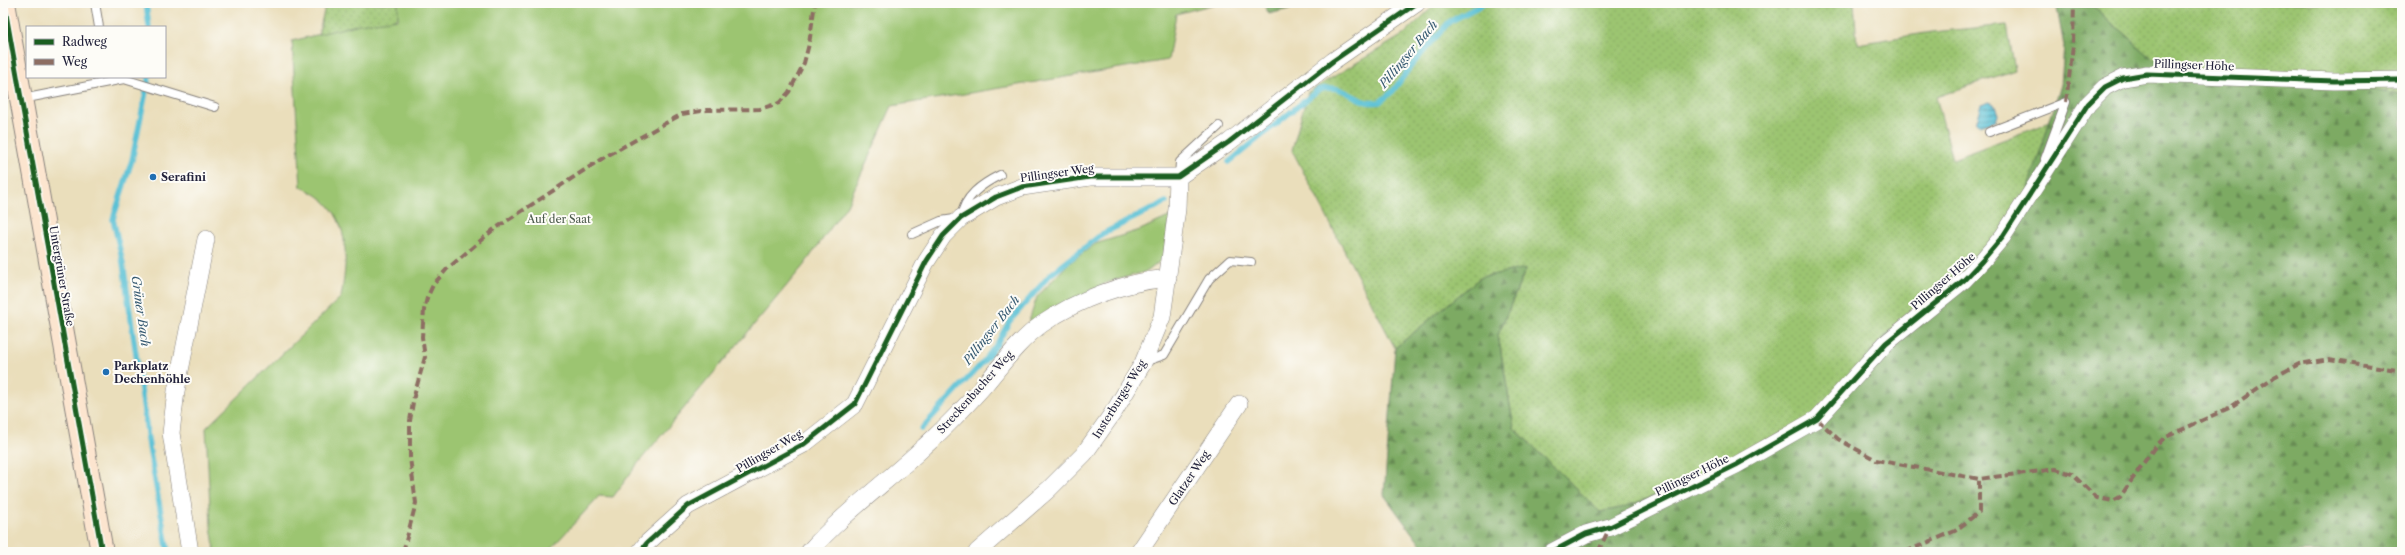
<svg xmlns="http://www.w3.org/2000/svg" width="2405" height="555" viewBox="0 0 2405 555" font-family="'Libre Caslon Text',serif">
	<style>
		.grass { fill: url(#grass-dots); stroke: #5f7456 }
		.forest { fill: url(#forest-firs); stroke: #50664f }
		.park { fill: #9cc571; stroke: #5f7456 }
		.water { fill: url(#water-rules); stroke: #3d7188 }
		.lines { fill: none; stroke-linecap: round; stroke-linejoin: round }
		.stream { stroke: #58c0d4; stroke-width: 5.5 }
		.lane-casing { stroke: #86807b; stroke-width: 10 }
		.street-casing { stroke: #86807b; stroke-width: 18 }
		.secondary-casing { stroke: #86807b; stroke-width: 24 }
		.lane { stroke: #fff; stroke-width: 8 }
		.street { stroke: #fff; stroke-width: 17 }
		.secondary { stroke: #fce5cf; stroke-width: 22 }
		.quiet { stroke: #8d6e63; stroke-width: 4; stroke-dasharray: 8 4; stroke-linecap: butt }
		.cycleway-casing { stroke: #fdfcf7; stroke-width: 8 }
		.cycleway { stroke: #1b5e20; stroke-width: 5 }
		.poi-dot { fill: #1f6fb2; stroke: #fdfcf7; stroke-width: 1.5 }
		.labels { text-anchor: middle; dominant-baseline: central; stroke-width: 4; stroke-linejoin: round; paint-order: stroke }
		.street-label { font-size: 11px; fill: #22223b; stroke: #fdfcf7 }
		.poi-label { font-size: 11px; font-weight: bold; fill: #22223b; stroke: #fdfcf7; text-anchor: start }
		.park-label { font-size: 11px; fill: #4d5b4e; stroke: #fdfcf7 }
		.water-label { font-size: 12px; font-style: italic; fill: #355971; stroke: #fdfcf7 }
	</style>
	<defs>
		<pattern id="grass-dots" width="8" height="8" patternUnits="userSpaceOnUse"><rect width="8" height="8" fill="#9cc571"/><path d="M2 2h.1M6 6h.1" fill="none" stroke="#86a963" stroke-width="1.8" stroke-linecap="round"/></pattern>
		<pattern id="forest-firs" width="22" height="20" patternUnits="userSpaceOnUse"><rect width="22" height="20" fill="#7daa63"/><path d="M5 1l3.5 6h-7zM16 11l3.5 6h-7z" fill="#668a53"/></pattern>
		<pattern id="water-rules" width="6" height="5" patternUnits="userSpaceOnUse"><rect width="6" height="5" fill="#58c0d4"/><path d="M0 2.5h6" fill="none" stroke="#489cad"/></pattern>
	</defs>
	<rect width="100%" height="100%" fill="#fdfcf7"/>
	<filter id="ink" filterUnits="userSpaceOnUse"><feTurbulence type="fractalNoise" baseFrequency=".025" numOctaves="2"/><feDisplacementMap in="SourceGraphic" scale="8" xChannelSelector="R" yChannelSelector="G"/><feConvolveMatrix kernelMatrix="1 2 1 2 8 2 1 2 1" color-interpolation-filters="sRGB"/></filter>
	<filter id="wash" filterUnits="userSpaceOnUse"><feTurbulence type="fractalNoise" baseFrequency=".012" numOctaves="4" result="noise"/><feDisplacementMap in="SourceGraphic" scale="16" xChannelSelector="R" yChannelSelector="G"/><feGaussianBlur stdDeviation="0.9" result="paint"/><feColorMatrix in="noise" values="0 0 0 0 0 0 0 0 0 0 0 0 0 0 0 0 0 1.4 0 .05"/><feComposite in="paint" operator="in"/></filter>
	<g filter="url(#wash)">
		<rect width="100%" height="100%" fill="#eadebb"/>
		<g class="grass">
			<path d="M326,3H415L304,91Z"/>
			<path d="M1437,3H1854L1857,44L1932,32L2007,25L2015,70L1936,97L1953,159L2050,122L2020,216L1884,337L1810,422L1732,469L1621,508L1600,512L1514,428L1498,335L1526,269L1481,277L1395,348L1292,150L1308,92L1403,35Z"/>
			<path d="M2089,3H2402V93L2161,66Z"/>
		</g>
		<g class="forest">
			<path d="M1263,3H1313L1269,14Z"/>
			<path d="M2056,3H2089L2161,66L2402,93V552H1426L1384,495L1395,348L1481,277L1526,268L1498,335L1514,428L1600,512L1621,508L1732,469L1810,422L1884,337L2020,216L2061,85L2064,46Z"/>
		</g>
		<g class="park">
			<path d="M398,3H1219L1176,14L1168,60L892,106L847,205L804,265L639,462L613,497L599,496L548,552H215L211,526L206,428L341,297C347,264 351,223 322,199C316,194 308,190 301,187L292,41L360,24L398,19Z"/>
			<path d="M1171,216L1163,259L1148,271L1106,283L1067,306L1028,324L1037,297L1068,264L1095,244L1140,230Z"/>
		</g>
		<path class="water" d="M1988,102L1994,104L1998,114L1996,120L1980,125L1976,123L1982,105Z"/>
		<g class="lines">
			<g class="stream">
				<path d="M146,3L149,27"/>
				<path d="M149,77L132,160L113,219L123,263L150,453L168,552"/>
				<path d="M1229,162L1318,90C1342,83 1349,97 1367,102C1371,103 1377,102 1380,102L1393,91L1411,66L1449,22L1485,3"/>
				<path d="M921,429L984,361L997,344L1009,322L1050,275L1102,234L1166,202"/>
			</g>
		</g>
	</g>
	<g filter="url(#ink)">
		<g class="lines">
			<defs>
				<g id="lane">
					<path d="M95,3L99,27"/>
					<path d="M22,99L124,79L215,107"/>
					<path d="M1989,132L2066,102L2045,159"/>
					<path d="M1179,176L1180,162L1219,126"/>
					<path d="M912,234L941,221L961,218C964,196 982,184 1000,175"/>
					<path d="M1144,362L1164,355L1209,279L1230,260L1251,262"/>
				</g>
				<g id="street">
					<path d="M190,552L171,433L176,391L206,239"/>
					<path d="M640,552L647,543L688,506L804,444L855,404L926,262L943,236L961,218L996,197L1022,187L1090,177H1178L1229,142L1333,61L1417,3"/>
					<path d="M809,552C843,513 887,482 925,446C945,428 964,408 982,388C1001,366 1018,341 1042,324C1078,299 1125,282 1168,278"/>
					<path d="M977,552L1049,489L1084,454L1115,410L1143,363L1162,317L1177,209L1178,177"/>
					<path d="M1139,552L1239,404"/>
					<path d="M1552,552L1586,534L1610,527L1736,465L1817,419L1886,343L1964,280L1982,261L2003,236L2088,104L2105,87L2123,78L2147,74L2334,81L2402,80"/>
				</g>
				<path id="secondary" d="M4,3L102,552"/>
			</defs>
			<use href="#lane" class="lane-casing"/>
			<use href="#street" class="street-casing"/>
			<use href="#secondary" class="secondary-casing"/>
			<use href="#lane" class="lane"/>
			<use href="#street" class="street"/>
			<use href="#secondary" class="secondary"/>
			<g class="quiet">
				<path d="M2066,102L2073,45L2074,3"/>
				<path d="M1817,419L1838,439L1876,460L1979,479L2056,469L2072,474L2097,498L2113,501L2120,497L2154,448L2164,438L2231,407L2274,377L2299,364L2329,359L2396,370L2402,369"/>
				<path d="M403,552L416,503L410,458V421L414,396L425,357L422,337L424,310L427,298L433,285L447,269L493,230L603,158L682,114L707,110L760,109L779,103L789,92L804,63L809,44L815,3"/>
				<path d="M1598,552L1610,527"/>
				<path d="M1905,552L1955,531L1979,512V479"/>
			</g>
			<defs>
				<g id="cycleway">
					<path d="M4,3L102,552"/>
					<path d="M640,552L647,543L688,506L804,444L855,404L926,262L943,236L961,218L996,197L1022,187L1090,177H1178L1229,142L1333,61L1417,3"/>
					<path d="M1552,552L1586,534L1610,527L1736,465L1817,419L1886,343L1964,280L1982,261L2003,236L2088,104L2105,87L2123,78L2147,74L2334,81L2402,80"/>
				</g>
			</defs>
			<use href="#cycleway" class="cycleway-casing"/>
			<use href="#cycleway" class="cycleway"/>
		</g>
	</g>
	<g class="poi-dot">
		<circle cx="153" cy="177" r="4"/>
		<circle cx="106" cy="372" r="4"/>
	</g>
	<g class="labels">
		<g class="street-label">
			<text transform="translate(2194 65) rotate(2)">Pillingser Höhe</text>
			<text transform="translate(1057 173) rotate(-8)">Pillingser Weg</text>
			<text transform="translate(62 276) rotate(80)">Untergrüner Straße</text>
			<text transform="translate(1943 281) rotate(-41)">Pillingser Höhe</text>
			<text transform="translate(975 392) rotate(-48)">Streckenbacher Weg</text>
			<text transform="translate(1119 399) rotate(-58)">Insterburger Weg</text>
			<text transform="translate(769 451) rotate(-30)">Pillingser Weg</text>
			<text transform="translate(1692 475) rotate(-26)">Pillingser Höhe</text>
			<text transform="translate(1189 478) rotate(-56)">Glatzer Weg</text>
		</g>
		<g class="poi-label">
			<text x="161" y="177">Serafini</text>
			<text x="114" y="366">Parkplatz<tspan x="114" dy="13">Dechenhöhle</tspan></text>
		</g>
		<g class="park-label">
			<text x="559" y="219">Auf der Saat</text>
		</g>
		<g class="water-label">
			<text transform="translate(1408 54) rotate(-50)">Pillingser Bach</text>
			<text transform="translate(141 311) rotate(82)">Grüner Bach</text>
			<text transform="translate(991 330) rotate(-52)">Pillingser Bach</text>
		</g>
	</g>
	<rect width="2405" height="555" fill="none" stroke="#fdfcf7" stroke-width="16"/>
	<rect x="26" y="26" width="140" height="52" fill="#fdfcf7" stroke="#a5a5ac"/>
	<rect x="34" y="39" width="20" height="6" fill="#1b5e20" stroke="#a5a5ac"/>
	<text x="62" y="46" font-size="12" fill="#22223b">Radweg</text>
	<rect x="34" y="59" width="20" height="6" fill="#8d6e63" stroke="#a5a5ac"/>
	<text x="62" y="66" font-size="12" fill="#22223b">Weg</text>
</svg>
